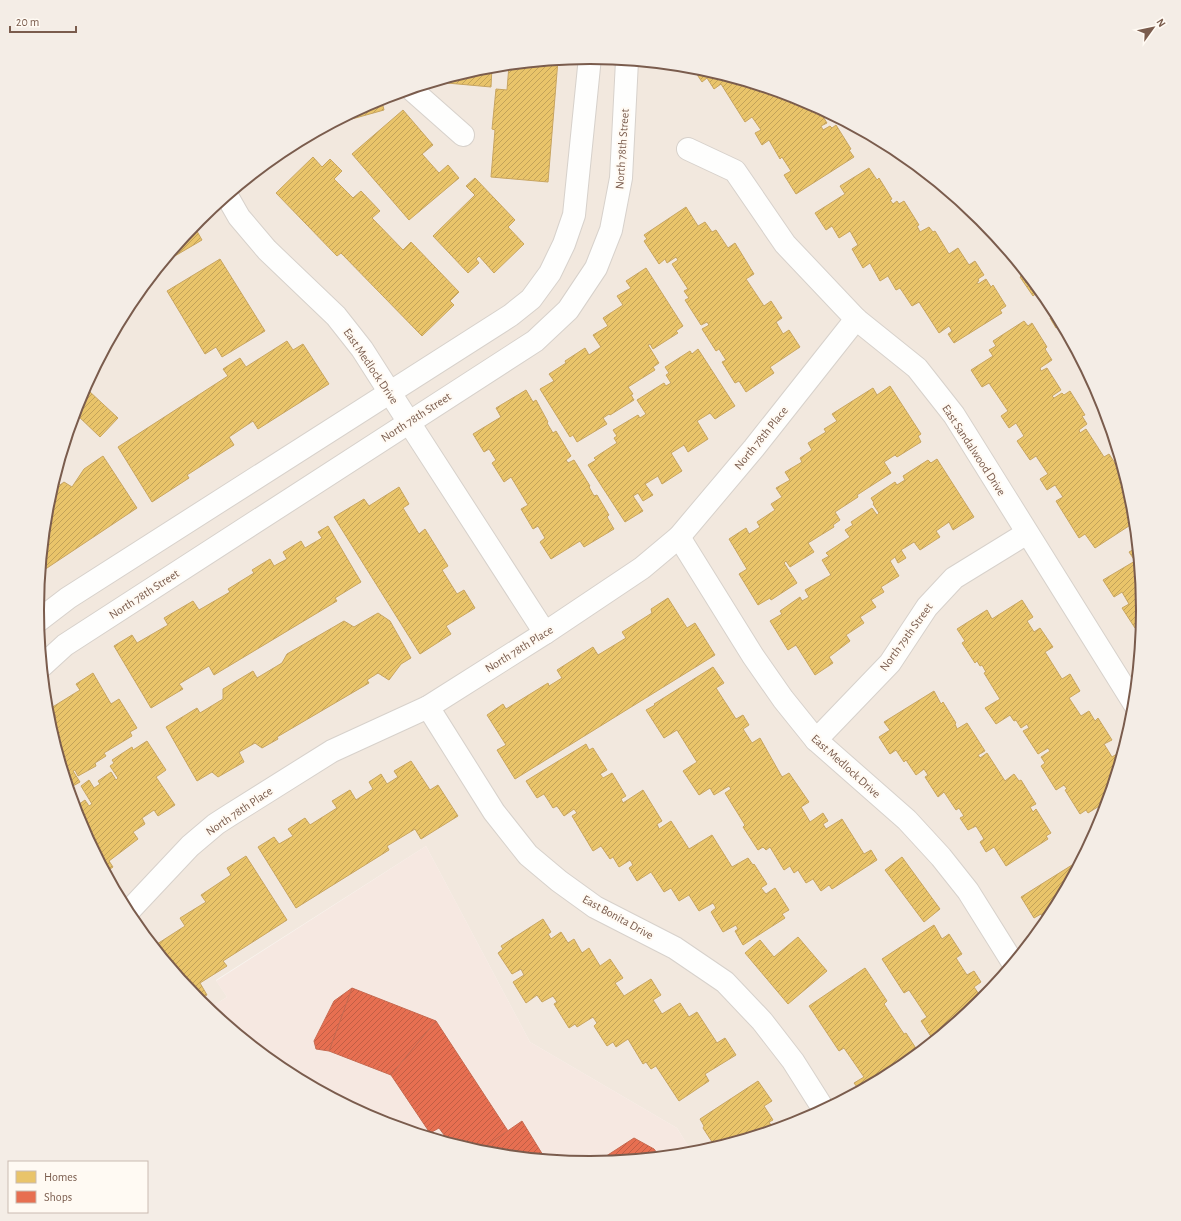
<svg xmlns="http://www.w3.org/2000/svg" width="1181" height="1221" viewBox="0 0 1181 1221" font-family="'Alegreya Sans',sans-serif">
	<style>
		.residential { fill: #f2e8de }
		.commercial { fill: #f6e8e1 }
		.homes { fill: url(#homes-hatch); stroke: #c8a561 }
		.shops { fill: url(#shops-hatch); stroke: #c66950 }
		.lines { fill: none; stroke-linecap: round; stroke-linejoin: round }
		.minor-casing { stroke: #d7d1cb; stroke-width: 24 }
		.minor { stroke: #fefefd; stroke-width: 22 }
		.labels { text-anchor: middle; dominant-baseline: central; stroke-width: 4; stroke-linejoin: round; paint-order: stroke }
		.street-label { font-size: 12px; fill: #7a5c4d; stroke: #fffaf3 }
		.rim { fill: none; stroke: #7a5c4d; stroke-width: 2 }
	</style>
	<defs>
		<pattern id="homes-hatch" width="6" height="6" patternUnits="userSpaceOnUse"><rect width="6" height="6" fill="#e9c46a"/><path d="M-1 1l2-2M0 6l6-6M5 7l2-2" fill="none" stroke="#c2a259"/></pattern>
		<pattern id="shops-hatch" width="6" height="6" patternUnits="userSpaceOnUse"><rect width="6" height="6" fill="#e76f51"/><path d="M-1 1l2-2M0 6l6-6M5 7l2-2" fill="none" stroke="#c05e45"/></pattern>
	</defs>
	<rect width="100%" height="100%" fill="#f9f5f0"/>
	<path class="residential" d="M591,57L699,68L803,99L898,150L982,219L1051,303L1102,399L1133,503L1144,611L1133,719L1102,823L1051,918L982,1002L898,1071L802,1122L693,1154L677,1128L530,1042L426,846L216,980L227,997L208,1009L199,1002L130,918L79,822L48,718L37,610L48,502L79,398L130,303L199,219L283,150L379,99L483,68Z"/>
	<path class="commercial" d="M426,846L530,1042L677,1128L693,1154L590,1164L482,1153L378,1122L283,1071L208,1009L227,997L216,981Z"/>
	<g class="homes">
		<path d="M558,60L548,182L491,177L495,130L492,129L496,89L507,90L509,65Z"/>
		<path d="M492,67L491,87L436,82L483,68Z"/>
		<path d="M692,67L699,68L803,99L817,107L827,123L821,126L823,130L830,126L832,128L836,125L851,149L849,150L854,157L796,194L784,175L791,171L782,157L780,159L769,140L762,145L755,133L761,130L752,117L745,122L721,84L714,89L707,78L702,82Z"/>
		<path d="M381,98L384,110L334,124V123Z"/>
		<path d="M403,110L433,145L422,154L439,173L448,165L459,178L409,220L352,154Z"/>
		<path d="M313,157L322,167L330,159L342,171L334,179L353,198L361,191L380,211L372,218L403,250L411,242L459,292L450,301L454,305L422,336L341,253L337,256L276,193Z"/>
		<path d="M869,168L877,180L879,178L892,199L890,200L893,204L897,201L899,204L904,201L919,225L917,226L920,232L929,227L933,232L935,231L949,254L958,248L969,265L975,261L984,275L978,279L979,281L977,282L978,284L986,279L991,287L993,285L1006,306L1000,310L1002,313L954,343L948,334L952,331L949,326L939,333L919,302L912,306L900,288L896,290L888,276L880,281L870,263L863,268L852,249L858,245L850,231L839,238L832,226L826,230L815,213L845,194L840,186Z"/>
		<path d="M475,178L515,220L508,227L524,244L494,273L479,256L476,259L479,263L468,273L433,236L475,195L466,186Z"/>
		<path d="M686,207L698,226L705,222L712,232L716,230L728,248L735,243L754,274L746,279L764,306L771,301L782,318L776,322L783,334L789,330L800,347L770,367L774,373L746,392L739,381L735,383L722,362L726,360L719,349L716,351L702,329L709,325L707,322L701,325L685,300L689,298L684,291L688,289L672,264L678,260L676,257L667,263L665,259L659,264L644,241L647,239L644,235Z"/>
		<path d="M978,216L982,219L1008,251L1005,253L995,237L993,239Z"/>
		<path d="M194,226L202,240L163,263Z"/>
		<path d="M220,259L265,331L222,357L216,347L205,354L167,291Z"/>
		<path d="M646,268L683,326L676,331L678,333L653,349L650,344L648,345L659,363L653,367L655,370L628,387L633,394L631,395L634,400L610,415L609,414L603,418L607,424L577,442L573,435L570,437L540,389L554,381L549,374L566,363L565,361L585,348L589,355L601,347L593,335L608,326L603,318L623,305L617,296L631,288L626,281Z"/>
		<path d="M1026,273L1040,290L1033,296L1020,277Z"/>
		<path d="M1057,314L1062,324L1056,328L1050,318Z"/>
		<path d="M1024,321L1028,326L1032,323L1047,347L1045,349L1052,360L1040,368L1041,371L1047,368L1061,390L1052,396L1054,398L1062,393L1064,395L1070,391L1085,415L1082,416L1087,424L1079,430L1080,433L1086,429L1104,457L1109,454L1124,477L1122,479L1130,490L1133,503L1135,522L1095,548L1085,534L1079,538L1056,501L1063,497L1055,485L1047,490L1040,479L1048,474L1036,456L1030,460L1017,441L1024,436L1016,423L1009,428L1001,416L1008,411L989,383L982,387L971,370L993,356L989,350L996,346L993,341Z"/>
		<path d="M287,341L293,350L303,344L329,384L258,429L253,421L229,437L234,445L187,475L189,478L152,502L118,447L228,376L223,369L240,358L246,367Z"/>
		<path d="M698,349L735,406L715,419L710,413L697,421L708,439L688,452L684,445L671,453L682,471L662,484L658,476L645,484L653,495L643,501L638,493L633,496L643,511L625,522L588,465L596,460L594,458L617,443L614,438L617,436L613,430L638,415L640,418L646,414L637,400L664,383L666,386L671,383L666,375L669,373L665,367L690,351L692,354Z"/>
		<path d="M890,386L921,434L918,436L921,442L897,457L895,455L884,462L891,473L857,495L858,497L835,512L840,520L833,525L834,527L808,543L814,552L790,567L786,561L784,563L797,583L771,600L770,598L758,605L739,574L747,569L729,539L746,528L749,534L760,527L757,522L775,510L771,504L782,497L776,488L790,480L785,472L802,462L800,458L812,450L808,443L826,432L824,429L837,421L832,414L873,388L877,395Z"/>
		<path d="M526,390L533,402L536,400L548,422L547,423L553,433L556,431L571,456L566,460L568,463L574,460L590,486L589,487L594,496L597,495L609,515L607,517L614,529L584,547L580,541L551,559L540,542L545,538L538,526L533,529L521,509L528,505L511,477L504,482L492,463L496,460L489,449L484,452L473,434L501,417L496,408Z"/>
		<path d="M89,391L118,418L100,437L75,413L78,404Z"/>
		<path d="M68,434L72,440L65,445Z"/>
		<path d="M103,456L137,508L41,572L48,502L55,478L60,485L64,482L72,487L84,469Z"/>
		<path d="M937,459L974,517L953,530L949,522L936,531L940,537L920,550L914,542L901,550L906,558L898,563L895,557L890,561L899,576L881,587L884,592L871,600L876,607L860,617L864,623L846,635L850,641L829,657L833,663L815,675L796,645L788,650L770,621L782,614L780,611L800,597L802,601L809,597L805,590L831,575L822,560L829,556L826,553L850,537L845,530L853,525L851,522L872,508L877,515L879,513L873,504L874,503L871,498L895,482L897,485L905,480L903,476L928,460L931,463Z"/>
		<path d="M399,487L409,504L403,508L419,534L425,529L448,566L442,570L457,594L464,590L475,608L446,626L451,634L420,654L334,517L364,499L369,506Z"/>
		<path d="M328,526L361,582L335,598L337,601L214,675L209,666L179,684L183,689L151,708L114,646L132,635L137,643L168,625L164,618L193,601L199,610L230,592L228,589L254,573L252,570L270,559L274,566L287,559L283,552L301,541L305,548L322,538L318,532Z"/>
		<path d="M1138,547L1144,611L1143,624L1135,628L1122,608L1129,604L1122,592L1114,597L1103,580L1135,561L1129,552Z"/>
		<path d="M668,598L687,628L695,623L715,655L515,779L497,750L506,745L487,715L503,704L506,709L548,683L549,686L562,678L557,670L593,647L598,655L626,638L622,632L652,613L651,609Z"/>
		<path d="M1022,600L1033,617L1027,621L1034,632L1040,628L1053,647L1045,652L1062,679L1070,674L1080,691L1069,698L1081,716L1089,711L1095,721L1098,718L1112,740L1104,744L1112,757L1120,752L1122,756L1109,800L1088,813L1086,810L1080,814L1065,790L1067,789L1064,785L1056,790L1041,766L1045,763L1041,757L1050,751L1048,748L1038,754L1023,731L1029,728L1027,724L1021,728L1016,720L1014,721L1010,715L996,724L985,708L1000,699L984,673L986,672L982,665L980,666L977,661L975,663L962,643L965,641L957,629L987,610L992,619Z"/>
		<path d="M378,613L390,621L411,658L401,664L389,680L378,673L367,680L369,683L277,737L278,739L262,748L255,743L239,752L244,762L218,777L212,772L197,781L166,727L197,708L200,713L223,699V689L253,671L257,678L282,663L287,654L344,621L354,627Z"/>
		<path d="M713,667L724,683L716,688L736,719L743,715L749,725L743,729L752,743L760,738L782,777L789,773L809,802L801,807L810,822L823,813L828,821L823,824L826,829L842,819L864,854L871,850L877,860L832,889L829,885L821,891L813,879L806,883L798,870L794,873L790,866L784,870L770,847L766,850L763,847L758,850L743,827L745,825L725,793L731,789L729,786L714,795L710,788L699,795L683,771L697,762L677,730L664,738L646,710L655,705L654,704Z"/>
		<path d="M93,673L111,704L119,699L137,728L130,732L132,736L104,753L106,756L95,763L96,766L78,776L75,770L73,771L80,782L73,786L75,789L70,792L48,720L56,716L51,708L80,690L76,684Z"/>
		<path d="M934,691L941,704L943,702L956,723L955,724L957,729L967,723L985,751L978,755L980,758L987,753L1005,781L1014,774L1019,781L1021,780L1036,804L1030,807L1033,812L1036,809L1051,833L1046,836L1048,839L1006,866L994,847L986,852L980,842L984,839L976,826L968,830L960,818L964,816L959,808L956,810L944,792L938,797L925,777L928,775L924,769L916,775L906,760L904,762L896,750L890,754L879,737L890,730L884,722Z"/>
		<path d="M147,741L166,770L156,777L175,805L158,816L154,810L142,818L145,824L133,832L138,839L109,861L113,867L106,872L79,822L75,807L85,800L89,806L92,804L81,786L89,780L94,788L100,784L98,781L111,772L116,780L118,778L110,766L114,763L112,760L132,747L133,750Z"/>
		<path d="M586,744L589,750L593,748L607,770L600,774L603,778L612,773L626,796L621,799L623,803L643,790L662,821L657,824L659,829L671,821L689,849L712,835L732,867L748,858L753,865L754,864L767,884L761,888L766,894L775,888L789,910L782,914L785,918L743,945L735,931L738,929L736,925L723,932L711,912L716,908L713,903L699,911L689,895L679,901L671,888L664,892L651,872L637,881L629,868L633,865L630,860L619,867L613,857L610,859L601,846L593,851L572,816L577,813L574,809L564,816L557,806L553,808L544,794L537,798L526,781Z"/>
		<path d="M411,761L430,790L438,785L458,816L421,839L415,829L387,846L389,850L296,908L258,847L274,837L279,844L293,836L288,829L305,818L310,825L337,808L332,801L350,790L356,800L373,789L369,782L381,774L387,784L398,777L394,771Z"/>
		<path d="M246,856L287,920L223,961L227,966L200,983L207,995L198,1000L154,946L185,926L180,918L206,902L201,895L231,875L227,868Z"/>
		<path d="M902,857L940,909L924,922L885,870Z"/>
		<path d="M1080,860L1081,861L1051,918L1047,923L1041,914L1034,918L1021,897Z"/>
		<path d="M543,919L551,932L548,934L551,939L561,932L568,943L574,939L582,953L589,948L600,966L610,959L623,978L615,983L624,996L651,979L661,995L653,1000L662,1014L680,1003L689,1017L697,1012L717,1043L725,1038L736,1055L705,1074L709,1081L679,1101L656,1066L651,1069L646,1062L643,1064L628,1039L616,1047L613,1042L607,1046L594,1026L597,1023L593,1017L577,1027L575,1024L569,1028L554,1004L557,1002L553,996L542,1002L537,995L526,1003L513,982L524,975L521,969L512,974L498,953L503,949L501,946Z"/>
		<path d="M934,925L942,939L949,934L962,954L956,958L967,975L974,971L981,982L974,987L983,1000L984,999L934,1041L921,1021L927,1017L909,990L904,993L882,959Z"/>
		<path d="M798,937L827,971L788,1004L745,953L760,940L774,957Z"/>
		<path d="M865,968L887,1001L884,1004L904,1034L906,1033L919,1053L898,1071L860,1091L854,1083L864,1077L844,1048L839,1051L809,1006Z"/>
		<path d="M758,1081L772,1101L764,1106L773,1120L769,1122L774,1130L716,1148L703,1128L704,1126L700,1119Z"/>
	</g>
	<g class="shops">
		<path d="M352,988L436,1021L391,1075L329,1051Z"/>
		<path d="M352,988L329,1051L316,1049L314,1041L334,1001Z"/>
		<path d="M436,1021L508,1131L477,1152L450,1143L439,1128L430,1133L391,1075Z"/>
		<path d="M522,1121L546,1160L482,1153L477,1152Z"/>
		<path d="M634,1138L654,1149L660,1157L594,1164Z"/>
	</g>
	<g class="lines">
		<defs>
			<g id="minor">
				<path d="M411,89L463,135"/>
				<path d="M688,149L735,171L785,244L856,319L917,368L954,415L1135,705"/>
				<path d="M227,196L239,217L267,250L336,316L362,349L401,410L545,633"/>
				<path d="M679,537L753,656L783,699L816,740L907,820L941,857L968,891L1013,963"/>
				<path d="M38,621L68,598L511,315L531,299L550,273L564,244L574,215L590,57"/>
				<path d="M42,666L65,645L535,341L568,310L596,268L611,230L621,178L627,61"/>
				<path d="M428,707L494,812L528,855L559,881L595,907L675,948L725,982L762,1021L793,1061L824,1110"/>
				<path d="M816,740L890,663L927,607L954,578L1027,533"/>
				<path d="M127,913L190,846L216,824L230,815L332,751L428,707L545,633L642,568L679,537L754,448L856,319"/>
			</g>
		</defs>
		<use href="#minor" class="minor-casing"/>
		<use href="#minor" class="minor"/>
	</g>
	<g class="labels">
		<g class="street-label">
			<text transform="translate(622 149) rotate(-86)">North 78th Street</text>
			<text transform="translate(371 366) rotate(56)">East Medlock Drive</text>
			<text transform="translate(416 417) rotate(-33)">North 78th Street</text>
			<text transform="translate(761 438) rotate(-51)">North 78th Place</text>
			<text transform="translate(974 450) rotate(57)">East Sandalwood Drive</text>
			<text transform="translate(144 594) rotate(-33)">North 78th Street</text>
			<text transform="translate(906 637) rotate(-54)">North 79th Street</text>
			<text transform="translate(519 649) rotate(-32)">North 78th Place</text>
			<text transform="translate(846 766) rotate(42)">East Medlock Drive</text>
			<text transform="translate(239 811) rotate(-34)">North 78th Place</text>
			<text transform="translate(618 917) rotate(29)">East Bonita Drive</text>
		</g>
	</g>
	<path d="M0 0H1181V1221H0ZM44 610a546 546 0 1 1 1092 0a546 546 0 1 1-1092 0Z" fill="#f4ede6" fill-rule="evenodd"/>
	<path class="rim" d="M44 610a546 546 0 1 1 1092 0a546 546 0 1 1-1092 0Z"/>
	<rect x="8" y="1161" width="140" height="52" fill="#fffaf3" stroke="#cabbb1"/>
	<rect x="16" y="1171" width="20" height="12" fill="#e9c46a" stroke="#cabbb1"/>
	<text x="44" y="1181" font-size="12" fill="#7a5c4d">Homes</text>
	<rect x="16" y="1191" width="20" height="12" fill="#e76f51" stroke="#cabbb1"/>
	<text x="44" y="1201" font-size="12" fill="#7a5c4d">Shops</text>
	<g transform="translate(1153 28) rotate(57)" stroke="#fffaf3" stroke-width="3" paint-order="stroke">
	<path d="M0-3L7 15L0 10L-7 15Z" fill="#7a5c4d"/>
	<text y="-6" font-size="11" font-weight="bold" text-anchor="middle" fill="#7a5c4d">N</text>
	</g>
	<path d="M10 26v6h66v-6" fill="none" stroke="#7a5c4d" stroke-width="2"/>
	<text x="16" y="26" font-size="12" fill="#7a5c4d" stroke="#fffaf3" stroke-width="3" paint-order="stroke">20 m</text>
</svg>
